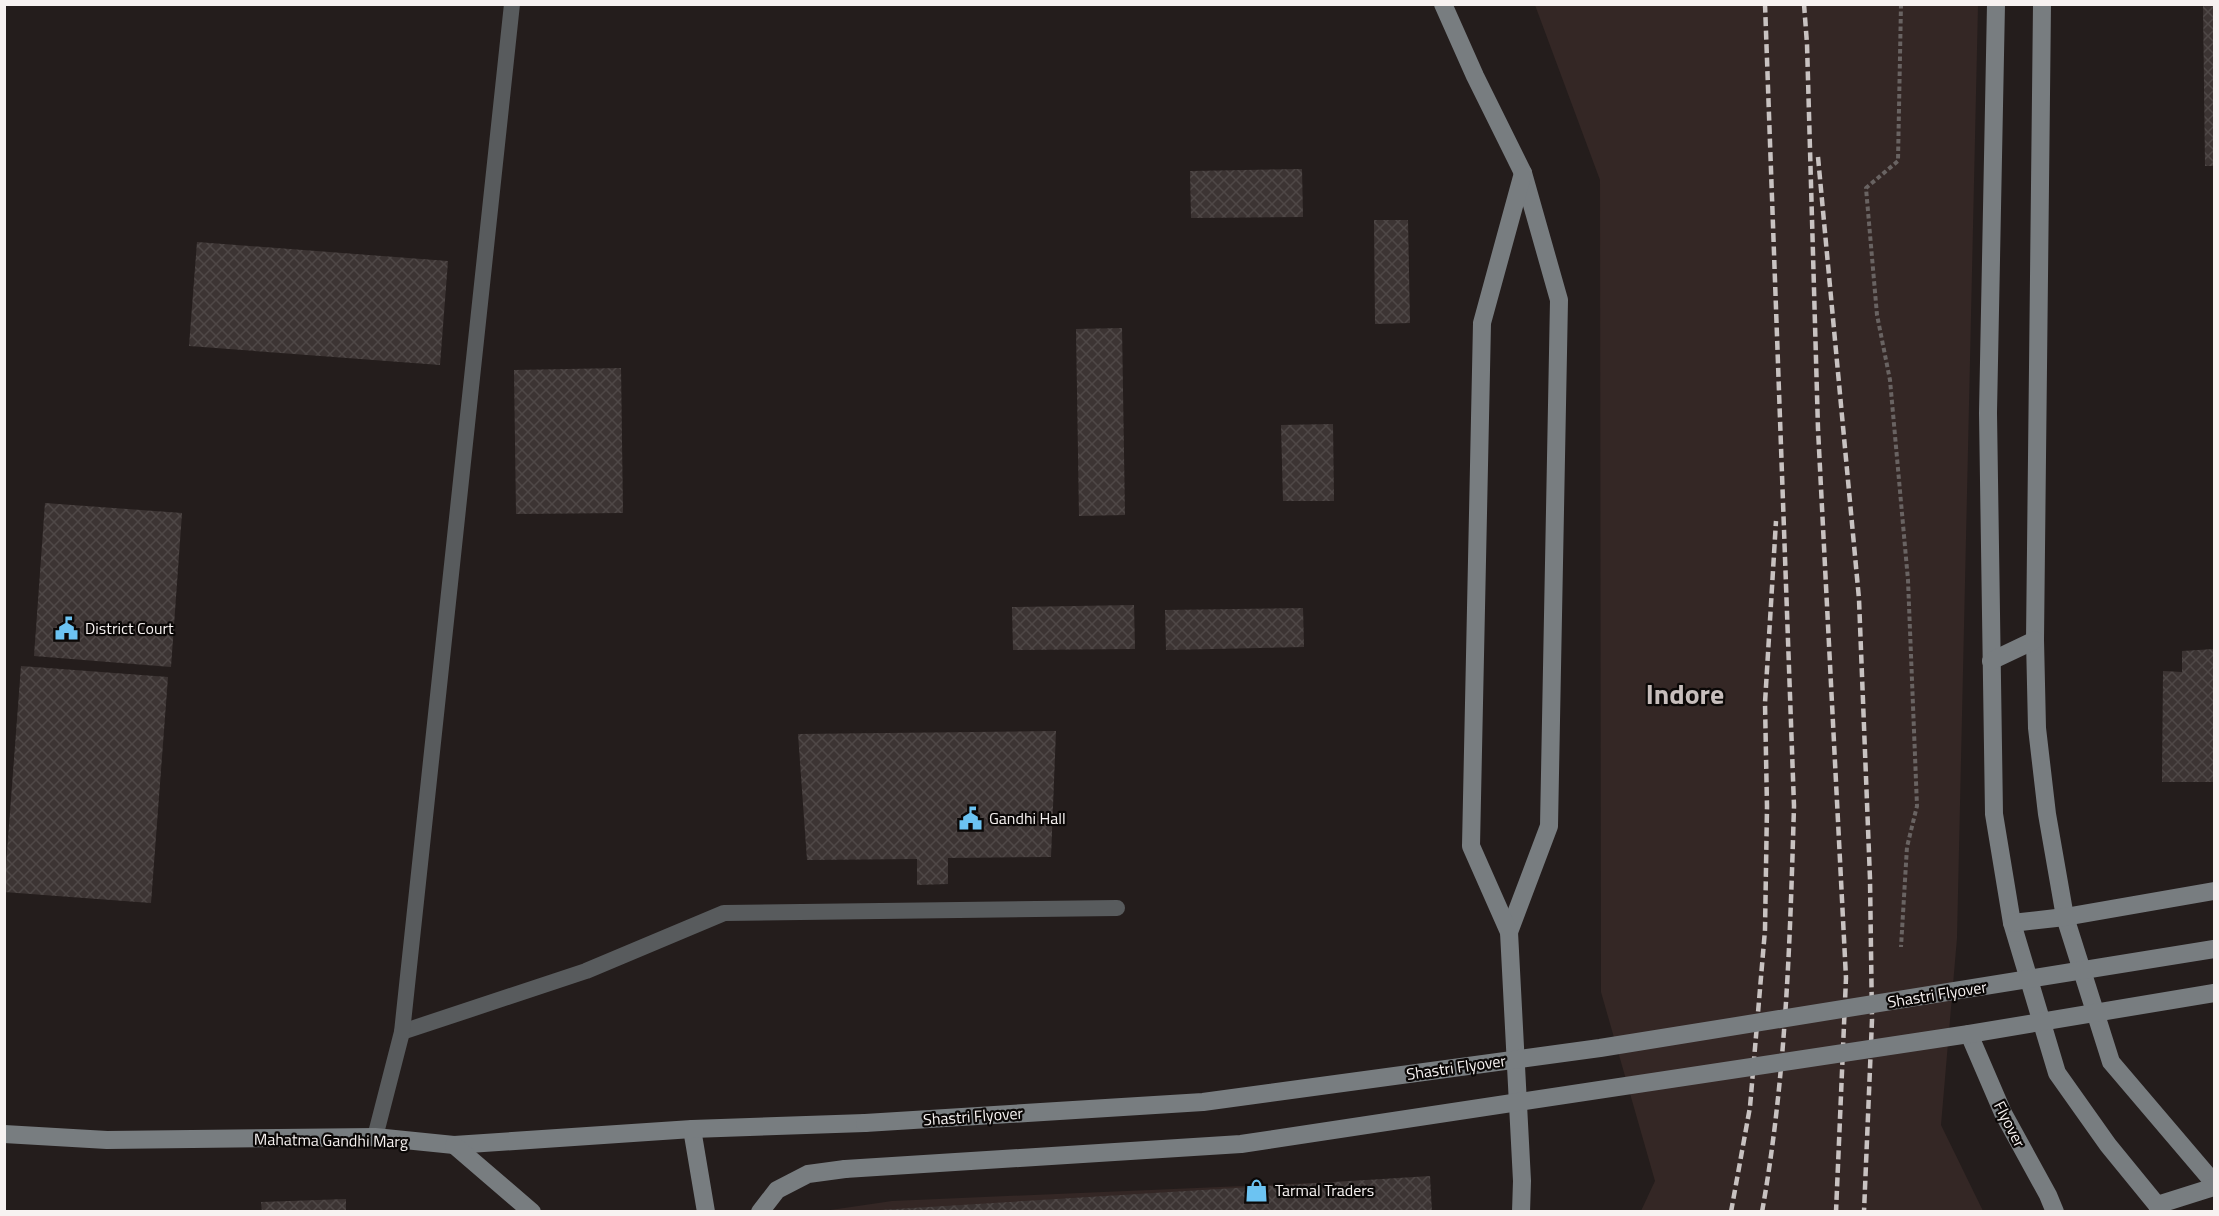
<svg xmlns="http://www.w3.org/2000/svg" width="2219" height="1216" viewBox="0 0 2219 1216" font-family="'Titillium Web',sans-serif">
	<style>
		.built { fill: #342725 }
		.building { fill: url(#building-cross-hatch) }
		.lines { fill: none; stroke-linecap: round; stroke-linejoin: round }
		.path { stroke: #696362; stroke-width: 4; stroke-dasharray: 4.5 3; stroke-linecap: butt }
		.lane { stroke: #585b5d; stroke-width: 16 }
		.secondary { stroke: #787d80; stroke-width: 18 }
		.rail { stroke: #c8c2c1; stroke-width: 4.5; stroke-dasharray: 9 4.5; stroke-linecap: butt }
		.secondary-bridge { stroke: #787d80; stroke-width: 18 }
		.labels { text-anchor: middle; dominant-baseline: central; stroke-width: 4.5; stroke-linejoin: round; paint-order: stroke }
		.poi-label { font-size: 16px; fill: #f7f2f1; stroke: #0b0807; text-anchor: start }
		.street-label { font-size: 16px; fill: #f7f2f1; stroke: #0b0807 }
		.town-label { font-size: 28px; font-weight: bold; fill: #c7bebc; stroke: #0b0807 }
	</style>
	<defs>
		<pattern id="building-cross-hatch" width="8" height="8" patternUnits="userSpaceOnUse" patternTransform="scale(1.5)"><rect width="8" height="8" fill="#3c3433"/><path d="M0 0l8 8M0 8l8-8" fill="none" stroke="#4f4847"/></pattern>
	</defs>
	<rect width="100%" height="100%" fill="#241d1c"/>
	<g class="built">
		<path d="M1535,5H1978L1957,938L1941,1125L1983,1211H1641L1655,1181L1601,992L1600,180Z"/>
		<path d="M1380,1180L1376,1211L817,1212L892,1201Z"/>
	</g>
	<g class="building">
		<path d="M2203,5H2214V166H2205Z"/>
		<path d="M1302,169L1303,217L1191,218L1190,171Z"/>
		<path d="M1374,220H1408L1410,323L1375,324Z"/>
		<path d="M197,242L448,261L440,365L189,346Z"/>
		<path d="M1122,328L1125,515L1079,516L1076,329Z"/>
		<path d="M621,368L623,513L516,514L514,370Z"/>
		<path d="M1333,424L1334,501H1283L1281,425Z"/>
		<path d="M45,503L182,513L171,667L34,656Z"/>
		<path d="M1134,605L1135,649L1013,650L1012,607Z"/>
		<path d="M1303,608L1304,647L1166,650L1165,610Z"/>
		<path d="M2214,649V782H2162L2163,671L2182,672V651Z"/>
		<path d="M21,666L168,677L151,903L4,892Z"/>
		<path d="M1056,731L1051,857L948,858V884L917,885V859L807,860L798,734Z"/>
		<path d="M1430,1176L1432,1212H880V1210Z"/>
		<path d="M346,1199V1212H262L261,1202Z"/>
	</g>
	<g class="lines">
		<path class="path" d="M1901,4L1898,161L1866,188L1877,315L1890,380L1908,580L1917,806L1907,847L1901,947"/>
		<g class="lane">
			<path d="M402,1032L586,971L724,913L1117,908"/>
			<path d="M375,1137L402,1032L512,4"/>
		</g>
		<g class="secondary">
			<path d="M1443,4L1475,76L1523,173L1559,300L1549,826L1509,932"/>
			<path d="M1996,4L1988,413L1994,814L2012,923L2057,1073L2108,1145L2157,1205L2159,1212"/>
			<path d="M2042,4L2035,640L2037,728L2047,814L2065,917L2111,1062L2214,1183"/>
			<path d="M1991,661L2035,640"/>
			<path d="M2012,923L2065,917L2214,891"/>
			<path d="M1969,1034L2003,1113L2048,1195L2055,1212"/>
			<path d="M692,1129L706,1212"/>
			<path d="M4,1134L107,1140L375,1137L454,1145L692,1129L865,1123"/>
			<path d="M454,1145L532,1212"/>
			<path d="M2157,1205L2214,1187"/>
			<path d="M760,1212L777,1190L808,1174L845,1169"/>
			<path d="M1521,1212L1522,1181L1509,932L1471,846L1482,323L1523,173"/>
		</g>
		<g class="rail">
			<path d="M1804,4L1807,44L1818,429L1846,978L1836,1212"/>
			<path d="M1818,157L1859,599L1870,879L1872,1020L1864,1212"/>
			<path d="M1731,1212L1750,1107L1765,930L1767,807L1765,703L1776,521"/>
			<path d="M1762,1212C1786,1078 1790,942 1794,806L1765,4"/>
		</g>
		<g class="secondary-bridge">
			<path d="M865,1123L1203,1102L1600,1048L2214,949"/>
			<path d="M845,1169L1241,1144L1969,1034L2214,993"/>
		</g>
	</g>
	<defs>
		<symbol id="civic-bare" viewBox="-9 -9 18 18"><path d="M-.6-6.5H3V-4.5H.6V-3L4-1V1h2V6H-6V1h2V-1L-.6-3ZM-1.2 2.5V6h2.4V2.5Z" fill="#6cc3f2" stroke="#0b0807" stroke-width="2.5" paint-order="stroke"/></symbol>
		<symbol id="shop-bare" viewBox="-9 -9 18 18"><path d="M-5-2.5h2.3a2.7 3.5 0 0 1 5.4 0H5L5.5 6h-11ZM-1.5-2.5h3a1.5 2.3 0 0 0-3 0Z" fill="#6cc3f2" stroke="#0b0807" stroke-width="2.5" paint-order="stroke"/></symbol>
	</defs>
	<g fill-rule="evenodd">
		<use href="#civic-bare" x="50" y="612" width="33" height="33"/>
		<use href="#civic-bare" x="954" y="802" width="33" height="33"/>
		<use href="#shop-bare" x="1240" y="1174" width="33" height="33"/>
	</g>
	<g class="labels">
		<g class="poi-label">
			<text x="85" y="628">District Court</text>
			<text x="989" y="818">Gandhi Hall</text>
			<text x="1275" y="1190">Tarmal Traders</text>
		</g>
		<g class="street-label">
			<text transform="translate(1937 994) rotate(-9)">Shastri Flyover</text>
			<text transform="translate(1456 1067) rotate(-8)">Shastri Flyover</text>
			<text transform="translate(973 1116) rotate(-4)">Shastri Flyover</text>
			<text transform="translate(2010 1124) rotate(63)">Flyover</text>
			<text transform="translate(331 1140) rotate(1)">Mahatma Gandhi Marg</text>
		</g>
		<g class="town-label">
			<text x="1685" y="693">Indore</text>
		</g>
	</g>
	<rect width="2219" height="1216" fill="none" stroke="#f7f2f1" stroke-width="12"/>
</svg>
